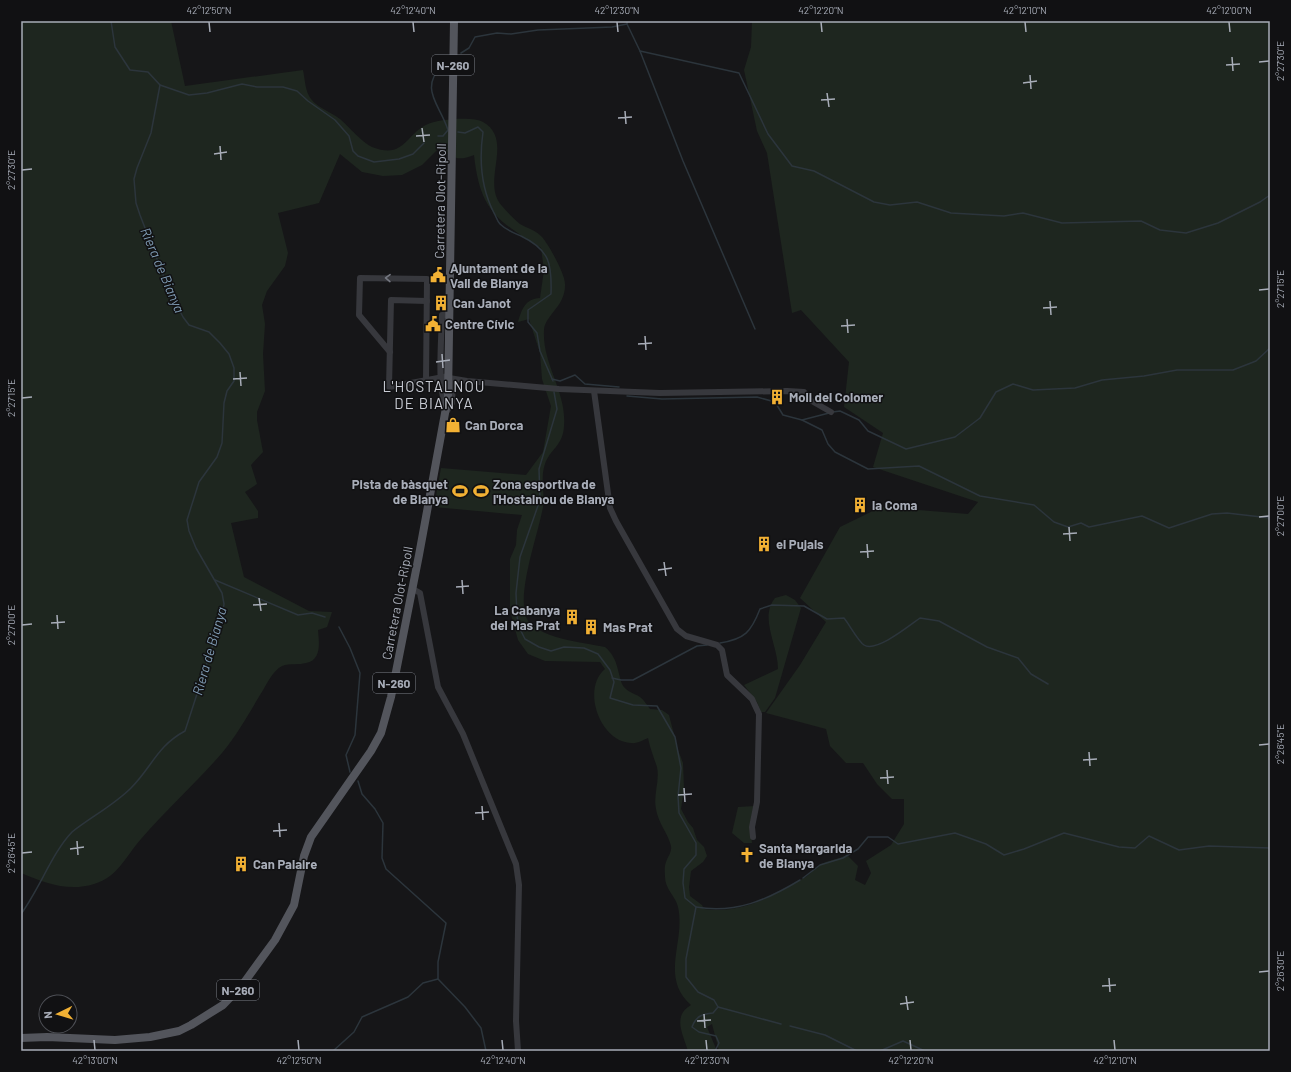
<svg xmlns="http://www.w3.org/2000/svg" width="1291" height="1072" viewBox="0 0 1291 1072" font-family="Barlow,sans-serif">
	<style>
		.green { fill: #1e261f }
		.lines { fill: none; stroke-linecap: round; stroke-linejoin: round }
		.stream { stroke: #2c353c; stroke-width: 1.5 }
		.minor { stroke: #37383d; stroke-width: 6 }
		.major { stroke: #53555c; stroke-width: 8 }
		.oneway { stroke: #757881 }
		.ticks { fill: none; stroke: #a8adb8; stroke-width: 1.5 }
		.labels { text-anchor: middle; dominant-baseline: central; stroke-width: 3; stroke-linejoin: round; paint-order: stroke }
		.shield { fill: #111113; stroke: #7b7e86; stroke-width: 1 }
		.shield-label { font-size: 12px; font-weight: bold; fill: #a8adb8 }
		.street-label { font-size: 13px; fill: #a8adb8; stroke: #111113 }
		.poi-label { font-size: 13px; font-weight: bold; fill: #a8adb8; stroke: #111113; text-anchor: start }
		.water-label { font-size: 14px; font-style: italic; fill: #7f9bb3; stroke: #111113 }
		.quarter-label { font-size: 15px; letter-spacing: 1px; fill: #c9ccd4; stroke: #111113 }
		.neatline { fill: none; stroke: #a8adb8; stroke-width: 1.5 }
		.ticks-label { font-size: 10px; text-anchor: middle; fill: #a8adb8 }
	</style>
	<rect width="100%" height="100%" fill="#161618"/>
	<g class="green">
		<path d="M21,21H171L185,86L303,70C305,79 305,92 311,99C318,108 331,112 340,119C348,126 363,143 372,147C405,160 406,133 428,124C438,119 474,116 483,122C515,140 480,182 502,206C507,212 514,219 520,224C527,228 537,231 542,237C549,245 565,274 565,284C566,306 545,315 544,330C542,364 567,392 564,426C563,446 550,449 545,464C540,478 545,492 543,507C538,535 517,591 526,617C534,638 586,643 605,647C618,658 617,670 622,684C626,692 634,693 640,697C644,700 647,705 650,709L662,710L669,715L678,750L683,763L684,788L681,809L688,822L693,828L697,840L704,847L707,856L703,862L691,871L689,887L690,896L702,905L704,909C741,915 776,895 807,876C812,872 816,867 821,864C829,860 839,859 847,855L858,866L855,880L865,885L871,873L866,861L891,845L904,824V799H892L877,784L863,763H846L830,746L826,729L766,713L800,665L826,622L800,598L840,527L881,507L968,514L978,502L873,467L883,433L844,407L849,362L801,310L792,313L767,153L757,131L744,70L751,47L752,21H1270V1051H719L712,1024L707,1027L717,1051H688C683,1034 672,1016 691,1005C659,977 686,941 678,907C676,897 665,889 665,877C665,873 664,867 666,862C668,856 672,852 671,846C668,833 658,823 656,809C653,795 660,781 657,767C654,758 650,748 648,738C643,740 637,744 631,743C600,742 581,689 605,669L600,662L545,661L528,654L518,640L510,611V559L516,545L517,530L522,515L434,507L441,468L526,475L543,452L551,406L542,379L540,353L529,319L518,322C522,309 525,299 540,298L544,270L541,248C496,220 480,210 474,155C457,162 453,157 438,149L422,165L402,175L383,176L362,172L340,154L319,203L278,213L288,253L285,266L267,291L262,305L265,324L263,354L265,391L257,412V420L263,452L251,465L257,484L245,492L258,511V518L231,523L244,577L309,611L332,612L327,627L318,630C319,642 322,660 306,663C299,665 290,663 282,666C272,671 266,686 260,695C248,715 237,735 222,753C196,783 167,809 141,839C126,856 118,877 94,884C68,892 45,883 21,873Z"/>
		<path d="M786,595L795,600L801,608L775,698L765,712H761L757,702L744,685L778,669C778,645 759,618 775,598Z"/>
		<path d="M755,806L750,828L752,843H744L732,833L738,807Z"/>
	</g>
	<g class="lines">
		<g class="stream">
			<path d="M627,24L640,51L739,73L768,134L792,166L814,171L874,202L890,205L917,202L951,213L1004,216L1023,213L1062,223L1141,221L1160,230L1186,233L1218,223L1260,202L1270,195"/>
			<path d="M640,51L683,161L755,329"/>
			<path d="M461,53L469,48L475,37L497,33L511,34L538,30L612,27L627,24V21"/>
			<path d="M160,85L189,95L207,93L242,84L257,87H283L297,91L308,101L335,120L349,136L353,151L358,156L374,162L399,159L413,154L424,143"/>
			<path d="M458,132L465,133L478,127L483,132C479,160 481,188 494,213C496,216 497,221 500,224C506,230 514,233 521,236C550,250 552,264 551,294L528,310V322L537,333L540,351L553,381"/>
			<path d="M438,136H443L448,130C439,102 418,90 444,62"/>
			<path d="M552,379L560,381L575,375L585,384L619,387"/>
			<path d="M554,392L557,409L539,469L540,500L520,557L516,593L517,616L519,627L525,639L539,647L551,651L564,647L584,648L598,654L610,670L614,682L610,698L633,705L657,706L675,737L681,768L678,796L679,813L696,843V855L684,869L683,883L685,898L696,907L686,959V977L698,992L714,1000L718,1007L713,1013C702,1014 696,1016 692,1027L699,1032L716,1036L719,1043L715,1051"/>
			<path d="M627,396L662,399L757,397L775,402L783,415L802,420L829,413"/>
			<path d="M833,412L840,411L859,420L868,431L906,449L955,437L980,418L996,392L1013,384L1033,390L1075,388L1102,380L1144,376L1177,370H1233L1256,361L1270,348"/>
			<path d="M802,420L822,430L828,444L835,452L868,469L919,466L980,496L1034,505L1054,522L1068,527L1081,523L1089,527L1142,516L1169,528L1212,514L1227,513L1270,518"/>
			<path d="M215,580L298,615L312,613L325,617"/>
			<path d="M339,627L350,648L360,673L355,735L346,755L350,772"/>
			<path d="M720,643C745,639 751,632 760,609L772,605L804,606L827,619L844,618C849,624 858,641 864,645C876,653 910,625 920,618L939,621L987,647L1018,658L1031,674L1048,684"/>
			<path d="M612,678L621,680H633L697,646L707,645"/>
			<path d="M358,781L362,794L375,809L383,823L382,858L386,869L446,923L438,962V979L465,1007L481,1028L486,1051"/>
			<path d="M803,878L820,865L843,858L858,849L868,837H888L898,844L955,833L986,844L1004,855L1024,849L1064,833L1119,847L1135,848L1149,836L1179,850L1209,846L1270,848"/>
			<path d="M696,907C735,914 767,900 800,880"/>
			<path d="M21,914C40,888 52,853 72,832C91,817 114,805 131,788C152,767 157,746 185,731L221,620L224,604L222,593L196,548L189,531L187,520L199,482L217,457L222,443L224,403L227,391L234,381V368L229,354L220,343L209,332L189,325L183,317L169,290L140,215L136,203L134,179L137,168L151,133L160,85L148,72L130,70L115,47L111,21"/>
			<path d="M718,1007L781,1024"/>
			<path d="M790,1026L825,1035L857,1051"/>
			<path d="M333,1051L354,1032L362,1017L408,997L423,983L438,979"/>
			<path d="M880,1051L903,1041L925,1051"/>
		</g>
		<g class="minor">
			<path d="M427,301L391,300L389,387L449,376"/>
			<path d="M390,352L359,315L360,278L427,279L426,380"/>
			<path d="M449,378L467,381L559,389L660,393L787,391L804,392L810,400L831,412"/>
			<path d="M594,391L610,508L616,521L677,629L686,636L717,645L722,650L727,675L752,699L759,714L757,802L752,827L753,837"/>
			<path d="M447,405C436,397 442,331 442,315H450"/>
			<path d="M447,411L452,403L453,379"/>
			<path d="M413,589L420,593L438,687L463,734L516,864L519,885L516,1021L518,1051"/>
		</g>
		<path class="major" d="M21,1038L47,1037L115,1040L150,1037L179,1031L191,1025L223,1005L243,984L275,940L294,905L304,856L311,837L371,751L381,733L391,697L419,555L448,397L454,21"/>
	</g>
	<defs><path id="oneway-chevron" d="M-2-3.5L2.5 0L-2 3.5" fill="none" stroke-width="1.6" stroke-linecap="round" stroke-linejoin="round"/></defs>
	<use class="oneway" href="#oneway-chevron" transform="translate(388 278) rotate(-179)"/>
	<path class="ticks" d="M209,22L210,32M413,22L414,32M617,22L618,32M821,22L822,32M1025,22L1026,32M1229,22L1230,32M1232,57L1233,71M1259,62L1269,61M1226,65L1240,64M1030,75L1031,89M1023,83L1037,81M827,93L829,107M821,100L835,99M625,111L626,124M618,118L632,117M422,128L424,142M416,136L430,135M220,146L221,160M214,154L227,152M22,170L32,169M1259,290L1269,289M1050,301L1051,315M1043,308L1057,307M847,319L848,333M841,326L855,325M645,336L646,350M638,344L652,343M442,354L443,368M436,362L450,360M240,372L241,386M233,379L247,378M22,398L32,397M1259,517L1269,516M1069,527L1070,541M1063,534L1077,533M867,544L868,558M860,552L874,551M664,562L666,576M658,570L672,568M462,580L463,594M456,587L469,586M259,598L261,611M253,605L267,604M57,615L58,629M51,623L65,622M22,625L32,624M1259,745L1269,744M1089,752L1090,766M1083,760L1097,759M887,770L888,784M880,778L894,777M684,788L685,802M678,795L692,794M482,806L483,820M475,813L489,812M279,823L280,837M273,831L287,830M77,841L78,855M70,849L84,847M22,853L32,852M1259,972L1269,971M1109,978L1110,992M1102,986L1116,985M906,996L908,1010M900,1004L914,1002M704,1014L705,1028M697,1021L711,1020M94,1040L95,1050M298,1040L299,1050M502,1040L503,1050M706,1040L707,1050M910,1040L911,1050M1114,1040L1115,1050"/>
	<defs>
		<symbol id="civic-bare" viewBox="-9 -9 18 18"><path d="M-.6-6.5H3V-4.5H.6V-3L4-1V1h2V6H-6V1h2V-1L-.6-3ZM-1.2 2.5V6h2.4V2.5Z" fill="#f2b134" stroke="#111113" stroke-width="2.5" paint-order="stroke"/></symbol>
		<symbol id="building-bare" viewBox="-9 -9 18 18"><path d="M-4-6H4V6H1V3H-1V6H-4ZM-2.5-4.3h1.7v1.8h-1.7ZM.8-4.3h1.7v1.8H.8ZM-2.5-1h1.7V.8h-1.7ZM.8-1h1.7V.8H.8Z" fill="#f2b134" stroke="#111113" stroke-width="2.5" paint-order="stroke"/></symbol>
		<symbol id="shop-bare" viewBox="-9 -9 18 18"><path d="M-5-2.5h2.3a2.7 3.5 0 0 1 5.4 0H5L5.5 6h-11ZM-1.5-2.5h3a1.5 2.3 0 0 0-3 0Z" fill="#f2b134" stroke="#111113" stroke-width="2.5" paint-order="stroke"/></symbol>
		<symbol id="stadium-bare" viewBox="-9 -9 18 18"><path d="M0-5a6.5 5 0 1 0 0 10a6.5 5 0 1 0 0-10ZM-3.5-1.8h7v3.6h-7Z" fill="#f2b134" stroke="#111113" stroke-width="2.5" paint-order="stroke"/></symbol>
		<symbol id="church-bare" viewBox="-9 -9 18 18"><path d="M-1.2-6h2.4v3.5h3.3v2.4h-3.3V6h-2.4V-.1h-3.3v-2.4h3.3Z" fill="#f2b134" stroke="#111113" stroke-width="2.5" paint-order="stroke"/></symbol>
	</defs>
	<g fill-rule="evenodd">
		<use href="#civic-bare" x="427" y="264" width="22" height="22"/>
		<use href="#building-bare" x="430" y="292" width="22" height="22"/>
		<use href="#civic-bare" x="422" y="313" width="22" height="22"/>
		<use href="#building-bare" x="766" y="386" width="22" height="22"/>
		<use href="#shop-bare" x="442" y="414" width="22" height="22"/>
		<use href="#stadium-bare" x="449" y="480" width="22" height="22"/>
		<use href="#stadium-bare" x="470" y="480" width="22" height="22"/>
		<use href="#building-bare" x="849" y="494" width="22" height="22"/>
		<use href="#building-bare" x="753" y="533" width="22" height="22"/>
		<use href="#building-bare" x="561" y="606" width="22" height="22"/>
		<use href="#building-bare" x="580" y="616" width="22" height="22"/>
		<use href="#church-bare" x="736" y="844" width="22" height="22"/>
		<use href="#building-bare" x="230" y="853" width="22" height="22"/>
	</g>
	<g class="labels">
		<g class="shield">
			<rect x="432" y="55" width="42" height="20" rx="3"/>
			<rect x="373" y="673" width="42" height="20" rx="3"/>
			<rect x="217" y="980" width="42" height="20" rx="3"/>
		</g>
		<g class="shield-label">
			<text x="453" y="65">N-260</text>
			<text x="394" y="683">N-260</text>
			<text x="238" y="990">N-260</text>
		</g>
		<g class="street-label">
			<text transform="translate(440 201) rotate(-89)">Carretera Olot-Ripoll</text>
			<text transform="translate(397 603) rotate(-79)">Carretera Olot-Ripoll</text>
		</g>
		<g class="poi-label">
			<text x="450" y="268">Ajuntament de la<tspan x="450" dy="15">Vall de Bianya</tspan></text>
			<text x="453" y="303">Can Janot</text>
			<text x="445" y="324">Centre Cívic</text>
			<text x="789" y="397">Moli del Colomer</text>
			<text x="465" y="425">Can Dorca</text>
			<text x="448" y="484" text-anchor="end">Pista de bàsquet<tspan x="448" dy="15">de Bianya</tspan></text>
			<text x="493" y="484">Zona esportiva de<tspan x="493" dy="15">l'Hostalnou de Bianya</tspan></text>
			<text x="872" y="505">la Coma</text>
			<text x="776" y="544">el Pujals</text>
			<text x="560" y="610" text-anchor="end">La Cabanya<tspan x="560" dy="15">del Mas Prat</tspan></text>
			<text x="603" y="627">Mas Prat</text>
			<text x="759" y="848">Santa Margarida<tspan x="759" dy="15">de Bianya</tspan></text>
			<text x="253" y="864">Can Palaire</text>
		</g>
		<g class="water-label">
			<text transform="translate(163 270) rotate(67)">Riera de Bianya</text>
			<text transform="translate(209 651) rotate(-74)">Riera de Bianya</text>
		</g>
		<g class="quarter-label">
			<text x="434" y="386">L'HOSTALNOU<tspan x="434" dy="17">DE BIANYA</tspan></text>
		</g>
	</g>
	<rect width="1291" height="1072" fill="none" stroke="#111113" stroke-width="44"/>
	<g transform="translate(58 1014) rotate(265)"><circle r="19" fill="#111113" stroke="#4d4f55"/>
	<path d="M0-3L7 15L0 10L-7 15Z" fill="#f2b134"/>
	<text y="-6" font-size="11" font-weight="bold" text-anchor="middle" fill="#a8adb8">N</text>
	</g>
	<rect x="22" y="22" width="1247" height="1028" class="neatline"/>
	<g class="ticks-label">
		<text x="209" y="14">42°12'50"N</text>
		<text x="413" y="14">42°12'40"N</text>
		<text x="617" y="14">42°12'30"N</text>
		<text x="821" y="14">42°12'20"N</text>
		<text x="1025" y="14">42°12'10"N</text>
		<text x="1229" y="14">42°12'00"N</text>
		<text transform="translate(1280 61) rotate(-90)" y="4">2°27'30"E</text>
		<text transform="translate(11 170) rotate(-90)" y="4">2°27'30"E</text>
		<text transform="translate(1280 289) rotate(-90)" y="4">2°27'15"E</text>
		<text transform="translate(11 398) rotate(-90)" y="4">2°27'15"E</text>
		<text transform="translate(1280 516) rotate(-90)" y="4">2°27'00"E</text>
		<text transform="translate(11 625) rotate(-90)" y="4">2°27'00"E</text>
		<text transform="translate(1280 744) rotate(-90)" y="4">2°26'45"E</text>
		<text transform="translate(11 853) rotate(-90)" y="4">2°26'45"E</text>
		<text transform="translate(1280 971) rotate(-90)" y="4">2°26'30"E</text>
		<text x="95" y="1064">42°13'00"N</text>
		<text x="299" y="1064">42°12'50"N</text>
		<text x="503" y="1064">42°12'40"N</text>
		<text x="707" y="1064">42°12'30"N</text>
		<text x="911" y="1064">42°12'20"N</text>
		<text x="1115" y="1064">42°12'10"N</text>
	</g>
</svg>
